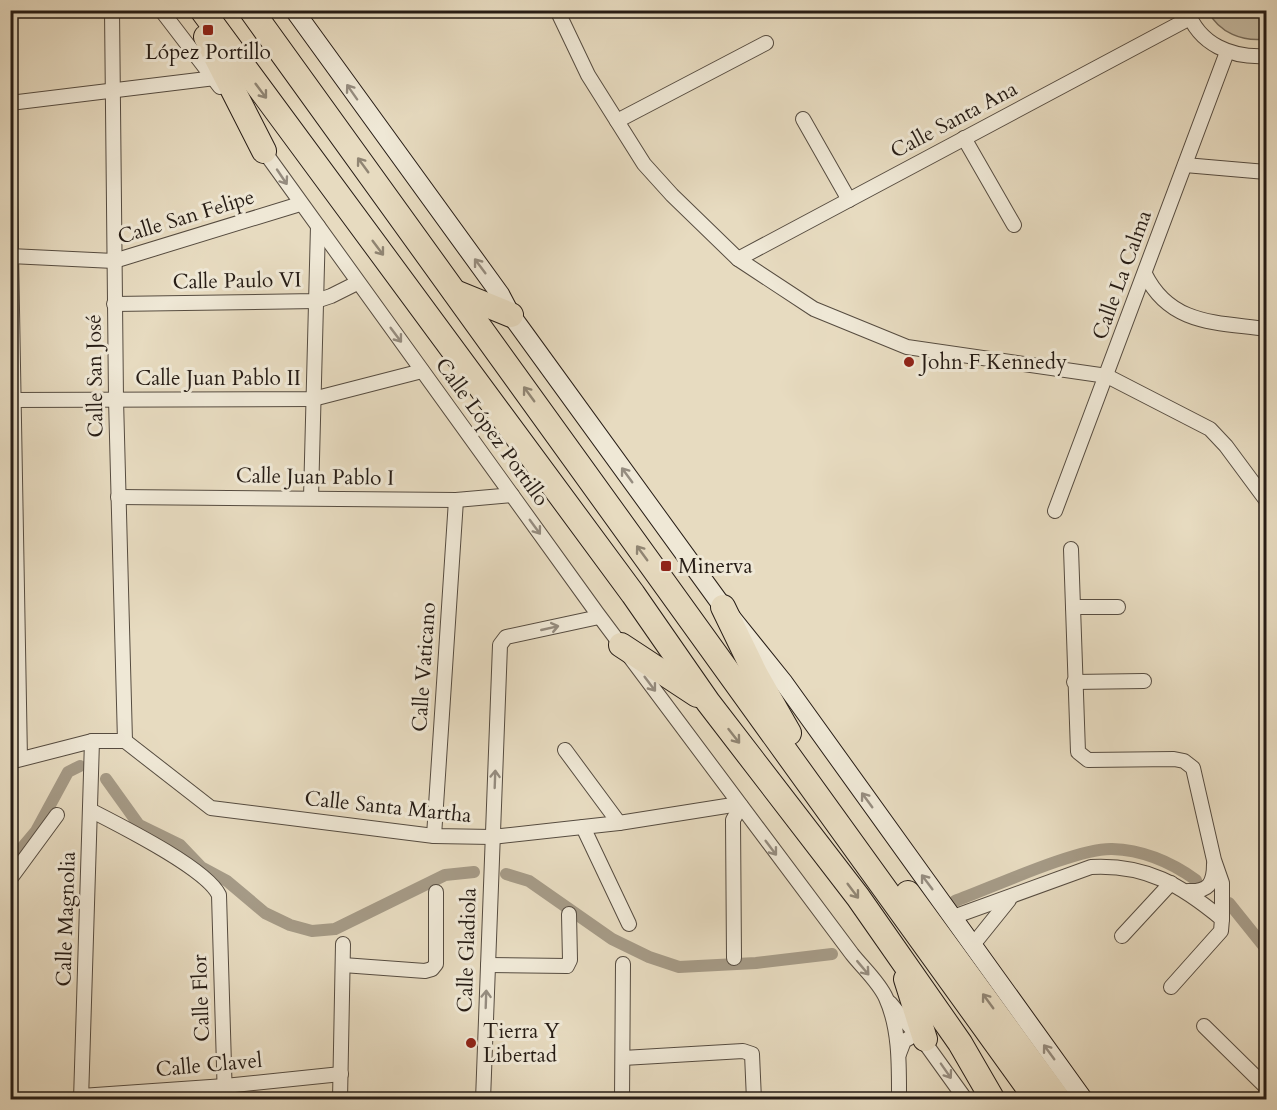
<svg xmlns="http://www.w3.org/2000/svg" width="1277" height="1110" viewBox="0 0 1277 1110" font-family="Cardo,serif">
	<style>
		.green { fill: #c6bba3; stroke: #766c5c; stroke-width: 1.5 }
		.lines { fill: none; stroke-linecap: round; stroke-linejoin: round }
		.canal { stroke: #a59a86; stroke-width: 12 }
		.street-casing { stroke: #564c40; stroke-width: 16 }
		.secondary-casing { stroke: #261c15; stroke-width: 20 }
		.highway-casing { stroke: #261c15; stroke-width: 26 }
		.street { stroke: #efe8d6; stroke-width: 14 }
		.secondary { stroke: #efe8d6; stroke-width: 18 }
		.highway { stroke: #e7dbc0; stroke-width: 24 }
		.oneway { stroke: #908573 }
		.oneway2 { stroke: #958c7f }
		.poi-dot { fill: #8f2418; stroke: #efe8d6; stroke-width: 2 }
		.labels { text-anchor: middle; dominant-baseline: central; stroke-width: 6; stroke-linejoin: round; paint-order: stroke }
		.poi-label { font-size: 21px; fill: #261c15; stroke: #efe8d6; text-anchor: start }
		.street-label { font-size: 21px; fill: #261c15; stroke: #efe8d6 }
	</style>
	<rect width="100%" height="100%" fill="#e7dbc0"/>
	<filter id="stains"><feTurbulence type="fractalNoise" baseFrequency=".00333" numOctaves="4"/><feColorMatrix values="0 0 0 0 .2 0 0 0 0 .09 0 0 0 0 .02 0 0 0 .5 -.17"/></filter>
	<radialGradient id="worn" r=".72"><stop offset=".6" stop-color="#630" stop-opacity="0"/><stop offset="1" stop-color="#630" stop-opacity=".3"/></radialGradient>
	<path class="green" d="M1208,11H1266V39C1243,42 1219,33 1208,11Z"/>
	<g class="lines">
		<g class="canal">
			<path d="M106,779L139,825L180,845L201,867L227,881L265,913L290,925L312,931L335,929L445,875L474,872"/>
			<path d="M10,862L36,831L68,772L80,766"/>
			<path d="M506,874L529,881L612,939L649,957L679,967L756,963L832,954"/>
			<path d="M955,901C991,888 1077,848 1112,849C1143,850 1171,862 1196,880"/>
			<path d="M1229,903L1266,949"/>
		</g>
		<defs>
			<g id="street">
				<path d="M112,10L116,399L125,741"/>
				<path d="M161,10L220,87"/>
				<path d="M557,10L588,75L644,164L672,195L738,259L814,309L907,347L1107,376L1210,429L1226,446L1266,500"/>
				<path d="M1187,10C1199,45 1232,58 1266,56"/>
				<path d="M10,103L215,78"/>
				<path d="M803,119L849,200"/>
				<path d="M617,121L766,43"/>
				<path d="M964,138L1014,225"/>
				<path d="M261,147L597,613L852,954C863,968 879,982 886,998C900,1029 899,1066 899,1100"/>
				<path d="M1185,165L1266,172"/>
				<path d="M10,197L20,759"/>
				<path d="M10,256L114,261L300,204"/>
				<path d="M738,259L1190,18"/>
				<path d="M1145,274C1170,325 1216,322 1266,329"/>
				<path d="M114,304L316,301L331,296L357,283"/>
				<path d="M10,400L313,399L422,371"/>
				<path d="M118,497L456,500L512,495"/>
				<path d="M311,498L318,226"/>
				<path d="M1055,511L1227,52"/>
				<path d="M1071,549L1078,752L1088,760L1174,759L1184,761L1193,768L1214,860L1222,883V919"/>
				<path d="M1073,607H1118"/>
				<path d="M1074,682L1144,681"/>
				<path d="M125,741L211,808L434,836L492,837L619,823L739,804"/>
				<path d="M565,750L619,823"/>
				<path d="M10,762L92,741H125"/>
				<path d="M90,810C119,825 206,868 219,895L225,1100"/>
				<path d="M583,827L629,924"/>
				<path d="M434,836L456,500"/>
				<path d="M10,879L57,815"/>
				<path d="M1188,891C1208,892 1214,884 1214,864"/>
				<path d="M953,917L1091,867C1146,864 1181,885 1222,919L1221,931L1171,987"/>
				<path d="M1122,936L1171,883"/>
				<path d="M972,946L1009,900"/>
				<path d="M734,958L733,820L741,806"/>
				<path d="M343,965L425,971L432,969L436,964V892"/>
				<path d="M488,965L567,966L570,960L569,914"/>
				<path d="M890,1003L916,1034"/>
				<path d="M1204,1026L1266,1087"/>
				<path d="M899,1054L904,1041L916,1034L920,1036L966,1100"/>
				<path d="M623,1058L743,1051L752,1054L754,1100"/>
				<path d="M81,1096L225,1086L341,1074"/>
				<path d="M81,1100L92,741"/>
				<path d="M340,1100L343,944"/>
				<path d="M483,1100L500,645L506,637L599,617"/>
				<path d="M622,1100L623,964"/>
			</g>
			<path id="secondary" d="M294,10L500,294L511,315L723,607L784,683L1084,1100"/>
			<g id="highway">
				<path d="M202,10L633,594L708,702L858,897L960,1043L993,1100"/>
				<path d="M251,10L1037,1100"/>
				<path d="M206,37L264,151"/>
				<path d="M455,292L511,315"/>
				<path d="M723,607L756,675L789,733"/>
				<path d="M621,645L697,695"/>
				<path d="M908,893L1059,1100"/>
				<path d="M906,979L925,1039"/>
			</g>
		</defs>
		<use href="#street" class="street-casing"/>
		<use href="#secondary" class="secondary-casing"/>
		<use href="#highway" class="highway-casing"/>
		<use href="#street" class="street"/>
		<use href="#secondary" class="secondary"/>
		<use href="#highway" class="highway"/>
	</g>
	<defs><path id="oneway-shaft" d="M-6 0H5M1.5-3L5.5 0L1.5 3" fill="none" stroke-width="1.6" stroke-linecap="round" stroke-linejoin="round" transform="scale(1.5)"/></defs>
	<g class="oneway">
		<use href="#oneway-shaft" transform="translate(261 91) rotate(53)"/>
		<use href="#oneway-shaft" transform="translate(363 165) rotate(-126)"/>
		<use href="#oneway-shaft" transform="translate(378 248) rotate(53)"/>
		<use href="#oneway-shaft" transform="translate(529 394) rotate(-126)"/>
		<use href="#oneway-shaft" transform="translate(642 553) rotate(-126)"/>
		<use href="#oneway-shaft" transform="translate(734 736) rotate(52)"/>
		<use href="#oneway-shaft" transform="translate(853 891) rotate(53)"/>
		<use href="#oneway-shaft" transform="translate(988 1001) rotate(-126)"/>
	</g>
	<g class="oneway2">
		<use href="#oneway-shaft" transform="translate(352 92) rotate(-125)"/>
		<use href="#oneway-shaft" transform="translate(282 177) rotate(56)"/>
		<use href="#oneway-shaft" transform="translate(480 266) rotate(-127)"/>
		<use href="#oneway-shaft" transform="translate(396 335) rotate(53)"/>
		<use href="#oneway-shaft" transform="translate(627 475) rotate(-126)"/>
		<use href="#oneway-shaft" transform="translate(535 527) rotate(54)"/>
		<use href="#oneway-shaft" transform="translate(550 628) rotate(-13)"/>
		<use href="#oneway-shaft" transform="translate(650 684) rotate(53)"/>
		<use href="#oneway-shaft" transform="translate(495 779) rotate(-88)"/>
		<use href="#oneway-shaft" transform="translate(867 800) rotate(-126)"/>
		<use href="#oneway-shaft" transform="translate(771 848) rotate(53)"/>
		<use href="#oneway-shaft" transform="translate(927 882) rotate(-127)"/>
		<use href="#oneway-shaft" transform="translate(863 968) rotate(50)"/>
		<use href="#oneway-shaft" transform="translate(486 999) rotate(-88)"/>
		<use href="#oneway-shaft" transform="translate(1049 1052) rotate(-126)"/>
		<use href="#oneway-shaft" transform="translate(946 1071) rotate(55)"/>
	</g>
	<g class="poi-dot">
		<rect x="202" y="24" width="12" height="12" rx="3"/>
		<circle cx="909" cy="362" r="6"/>
		<rect x="660" y="560" width="12" height="12" rx="3"/>
		<circle cx="471" cy="1043" r="6"/>
	</g>
	<g class="labels">
		<g class="poi-label">
			<text x="208" y="52" text-anchor="middle">López Portillo</text>
			<text x="921" y="362">John F Kennedy</text>
			<text x="678" y="566">Minerva</text>
			<text x="483" y="1031">Tierra Y<tspan x="483" dy="24">Libertad</tspan></text>
		</g>
		<g class="street-label">
			<text transform="translate(954 120) rotate(-28)">Calle Santa Ana</text>
			<text transform="translate(186 217) rotate(-17)">Calle San Felipe</text>
			<text transform="translate(1122 275) rotate(-70)">Calle La Calma</text>
			<text transform="translate(237 281) rotate(-1)">Calle Paulo VI</text>
			<text transform="translate(95 376) rotate(-91)">Calle San José</text>
			<text x="218" y="378">Calle Juan Pablo II</text>
			<text transform="translate(492 432) rotate(54)">Calle López Portillo</text>
			<text transform="translate(315 477) rotate(1)">Calle Juan Pablo I</text>
			<text transform="translate(424 667) rotate(-86)">Calle Vaticano</text>
			<text transform="translate(388 807) rotate(6)">Calle Santa Martha</text>
			<text transform="translate(66 919) rotate(-88)">Calle Magnolia</text>
			<text transform="translate(467 950) rotate(-88)">Calle Gladiola</text>
			<text transform="translate(201 998) rotate(-92)">Calle Flor</text>
			<text transform="translate(209 1065) rotate(-5)">Calle Clavel</text>
		</g>
	</g>
	<rect width="1277" height="1110" fill="none" stroke="#e7dbc0" stroke-width="36"/>
	<rect x="12" y="12" width="1253" height="1086" fill="none" stroke="#261c15" stroke-width="3"/>
	<rect x="18" y="18" width="1241" height="1074" fill="none" stroke="#261c15" stroke-width="1.5"/>
	<rect width="100%" height="100%" filter="url(#stains)"/>
	<rect width="100%" height="100%" fill="url(#worn)"/>
</svg>
